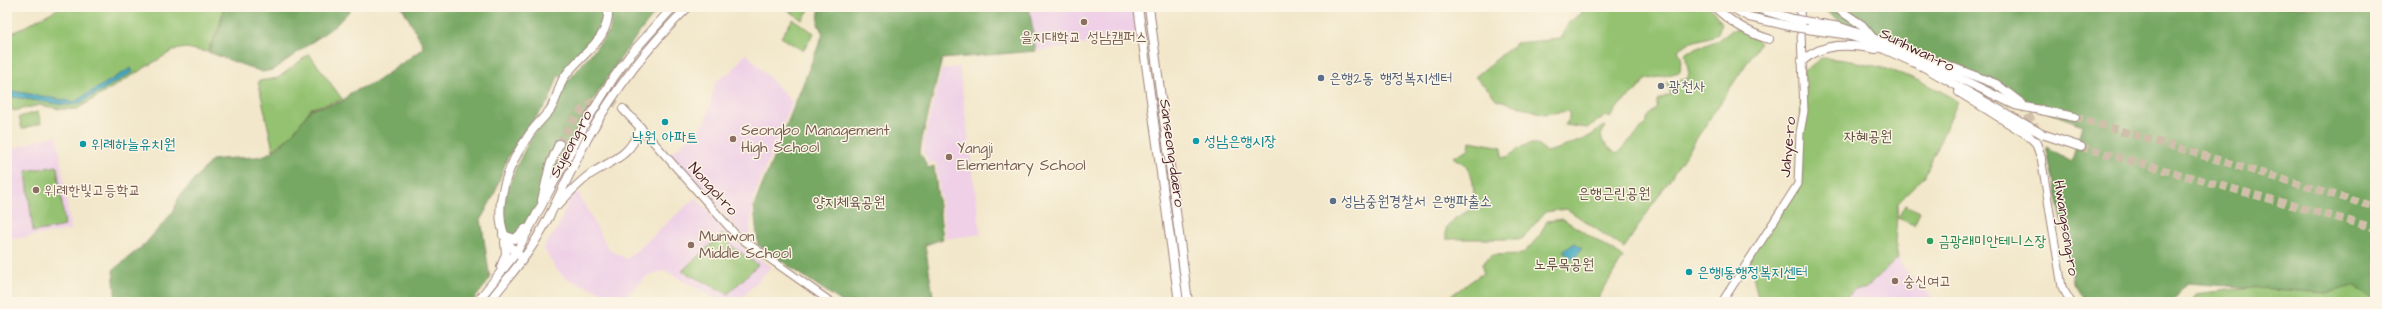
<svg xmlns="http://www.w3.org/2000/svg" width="2382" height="309" viewBox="0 0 2382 309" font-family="'Architects Daughter','Poor Story',sans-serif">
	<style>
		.built { fill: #efd0e7 }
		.green { fill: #94c271; stroke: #6f704e }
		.forest { fill: #77a863; stroke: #606447 }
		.water { fill: #41a9c1; stroke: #466476 }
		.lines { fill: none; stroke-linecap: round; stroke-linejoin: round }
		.major-tunnel { stroke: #d0bfaa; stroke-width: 8; stroke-dasharray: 8 4; stroke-linecap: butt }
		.minor-casing { stroke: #9e837a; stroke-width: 9 }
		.major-casing { stroke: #9e837a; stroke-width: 10 }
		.minor { stroke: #fff; stroke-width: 7 }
		.major { stroke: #fff; stroke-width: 8 }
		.major-bridge-casing { stroke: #9e837a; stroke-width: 10; stroke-linecap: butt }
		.major-bridge { stroke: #fff; stroke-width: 8 }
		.education-dot { fill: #8d6e63; stroke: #fcf5e5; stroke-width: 1.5 }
		.service-dot { fill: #5c6f8a; stroke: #fcf5e5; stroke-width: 1.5 }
		.worship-dot { fill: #6b7280; stroke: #fcf5e5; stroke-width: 1.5 }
		.culture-dot { fill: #0f9aa8; stroke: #fcf5e5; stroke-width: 1.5 }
		.leisure-dot { fill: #2e9e5b; stroke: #fcf5e5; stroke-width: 1.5 }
		.labels { text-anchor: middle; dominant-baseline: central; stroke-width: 3; stroke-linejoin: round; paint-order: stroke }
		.education-label { font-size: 15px; fill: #785e54; stroke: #fcf5e5; text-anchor: start }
		.street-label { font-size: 15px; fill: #4a1f2b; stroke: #fcf5e5 }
		.service-label { font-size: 15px; fill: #4e5e75; stroke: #fcf5e5; text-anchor: start }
		.worship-label { font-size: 15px; fill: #5b616d; stroke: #fcf5e5; text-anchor: start }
		.park-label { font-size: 15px; fill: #605040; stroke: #fcf5e5 }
		.culture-label { font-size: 15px; fill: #0d838f; stroke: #fcf5e5; text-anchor: start }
		.leisure-label { font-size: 15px; fill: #27864d; stroke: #fcf5e5; text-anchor: start }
	</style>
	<rect width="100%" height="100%" fill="#fcf5e5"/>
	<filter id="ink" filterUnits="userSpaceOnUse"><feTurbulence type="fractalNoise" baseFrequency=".025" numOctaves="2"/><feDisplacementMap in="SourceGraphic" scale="8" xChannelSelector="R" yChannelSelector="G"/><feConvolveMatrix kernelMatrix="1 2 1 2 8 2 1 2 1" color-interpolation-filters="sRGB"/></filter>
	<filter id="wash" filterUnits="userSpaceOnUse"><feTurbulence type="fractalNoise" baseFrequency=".012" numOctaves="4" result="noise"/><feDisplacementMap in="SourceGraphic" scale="16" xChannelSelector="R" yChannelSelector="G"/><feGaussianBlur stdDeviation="0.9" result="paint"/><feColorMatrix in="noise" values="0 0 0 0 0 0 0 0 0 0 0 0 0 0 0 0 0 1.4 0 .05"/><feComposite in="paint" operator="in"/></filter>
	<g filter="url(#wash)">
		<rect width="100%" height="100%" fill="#f2e7ca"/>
		<g class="built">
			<path d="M1029,7H1135L1140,37L1036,51Z"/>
			<path d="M746,53L792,102L753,199L749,238L737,229L671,154L705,123L716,81L732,71Z"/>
			<path d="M959,67L981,234L946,239L936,162L929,163L924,152V140L942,69Z"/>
			<path d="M57,135L71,230L7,240V150Z"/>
			<path d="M575,187L609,250L627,259L696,197L731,239L771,267L738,302H721L664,270L647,276L622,300L565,278L557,270L543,248L557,229Z"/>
			<path d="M1898,258L1908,274L1927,290L1934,302H1846V298L1856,289H1865Z"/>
		</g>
		<g class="green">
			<path d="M61,7H69L76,10L79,7H224L219,27L207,52L186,48L174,50L77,109H60L40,105L13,111L11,106L7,105V36Z"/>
			<path d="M784,7H811L802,20Z"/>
			<path d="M1583,7H1710L1722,23L1718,34C1706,40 1687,40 1678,50L1681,57L1680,72L1645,80L1635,92L1621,103L1610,118L1605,116L1587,128L1565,125L1569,119V111L1544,114L1496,99L1489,90L1475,77L1516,43L1560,39L1569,22L1581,14Z"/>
			<path d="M793,19L814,33L803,51L781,37Z"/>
			<path d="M1736,29L1743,30L1760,43L1624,248L1567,209L1545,212L1522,239H1446V227L1452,223L1455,218L1472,209C1475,197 1475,176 1466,166C1464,163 1456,160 1453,157L1469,149L1470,141L1502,147V157H1507C1523,147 1530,136 1547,152C1561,148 1576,143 1590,136C1596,133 1599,127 1606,126L1601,135L1603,142L1616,154L1647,123V118L1657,107V100L1671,94L1666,83L1687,79L1689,74L1685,53L1718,40L1730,31Z"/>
			<path d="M309,54L343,100L311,108L293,134L273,150L258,81L278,78Z"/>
			<path d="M1821,58C1869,60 1917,76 1958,101L1924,177L1898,203L1895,242L1898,258L1865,289H1855L1846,298V302H1757L1758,298L1749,257L1798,184L1802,73Z"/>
			<path d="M38,112L41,123L22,129L19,117Z"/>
			<path d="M57,166L65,226L33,232L26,171Z"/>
			<path d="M1905,205L1920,212L1914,225L1898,218Z"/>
			<path d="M1563,219L1623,257L1596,302H1442L1483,273L1482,264L1492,255L1523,254L1540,235L1547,221Z"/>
			<path d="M722,234L733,247L758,265L728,294L682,271Z"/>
			<path d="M2375,271V302H2190L2196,294Z"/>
		</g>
		<g class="forest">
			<path d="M224,7H353L336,25L273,70L262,72L208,52L220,28Z"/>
			<path d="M402,7H605L602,27L563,75L558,76L549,101L521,135L506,161L494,195L481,219L490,279L472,302H116L113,270L145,244L173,212L179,197L212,160C227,158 241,158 256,157C280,155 298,126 311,109L342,102L350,93L377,81L422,49L423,45Z"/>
			<path d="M612,7H660C615,60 579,120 550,182C541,201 532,231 512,239C510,237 506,233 505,230C493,190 545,115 565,81L570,79L610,31Z"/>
			<path d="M825,7H1029L1036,51L942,59L922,139L920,152L928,168L934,166L943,239L925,245L934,302H842L758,245L754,206L823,34L818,24L819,11Z"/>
			<path d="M1820,7H2375V299L2353,286L2327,293L2186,283L2173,302H2086L2073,281L2063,224L2046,147L2072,161L2082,125L2015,99L1926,53L1867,41Z"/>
		</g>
		<g class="water">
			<path d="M131,68L133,72L78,104L64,105L7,96V90L74,102Z"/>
			<path d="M1575,243L1582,248L1574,260L1563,251Z"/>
		</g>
	</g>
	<g filter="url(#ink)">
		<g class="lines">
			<g class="major-tunnel">
				<path d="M2022,104L2039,134"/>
				<path d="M2075,117L2375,207"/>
				<path d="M559,144C574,119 592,82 623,109"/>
				<path d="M2081,147L2375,228"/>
			</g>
			<defs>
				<g id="minor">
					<path d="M641,128L736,235L831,302"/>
					<path d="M2041,157L2062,287L2071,302"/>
					<path d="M1722,302L1798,184L1800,133L1804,111L1800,7"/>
				</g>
				<g id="major">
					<path d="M1138,7L1179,302"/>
					<path d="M1149,7L1188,302"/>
					<path d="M1715,7C1729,21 1750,34 1769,39"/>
					<path d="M1731,7L1749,17L1794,27"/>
					<path d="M1753,7L1793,19"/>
					<path d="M1835,7L1862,25L1872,37"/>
					<path d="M1803,21L1840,27L1887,43L2015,105L2075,117"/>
					<path d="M1807,29L1843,34L1864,40L1924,67L2042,134L2081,147"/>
					<path d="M1802,61C1824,42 1849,44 1876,49"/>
					<path d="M1938,62L1996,84L2022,104"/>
					<path d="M1959,92L2028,135L2036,143L2041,157"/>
					<path d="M542,200L550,165L559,144"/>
					<path d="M558,205C569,193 579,182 592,173C618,157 627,158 641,128L623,109"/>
					<path d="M503,235L515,239L525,229"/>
					<path d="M520,256C484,227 504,171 527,138C533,127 543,119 550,110C557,100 558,89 563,79C579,53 611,42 608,7"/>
					<path d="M501,267L506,254L505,242"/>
					<path d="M477,302L516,253L586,122L614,77L630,55L673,7"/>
					<path d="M489,302C502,285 516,269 528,252C552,217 567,176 587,139C614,91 648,46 688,7"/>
				</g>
			</defs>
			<use href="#minor" class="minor-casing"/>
			<use href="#major" class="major-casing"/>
			<use href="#minor" class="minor"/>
			<use href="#major" class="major"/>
			<defs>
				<g id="major-bridge">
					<path d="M1793,19L1803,21"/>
					<path d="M1794,27L1807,29"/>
				</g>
			</defs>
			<use href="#major-bridge" class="major-bridge-casing"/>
			<use href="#major-bridge" class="major-bridge"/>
		</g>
	</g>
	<g class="education-dot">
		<circle cx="1084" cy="22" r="4"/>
		<circle cx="733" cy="139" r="4"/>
		<circle cx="949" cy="157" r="4"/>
		<circle cx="36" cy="190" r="4"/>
		<circle cx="691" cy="245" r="4"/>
		<circle cx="1895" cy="281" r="4"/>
	</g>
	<g class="service-dot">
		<circle cx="1321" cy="78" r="4"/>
		<circle cx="1333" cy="201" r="4"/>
	</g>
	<circle class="worship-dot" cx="1661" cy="86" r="4"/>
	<g class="culture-dot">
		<circle cx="665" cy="122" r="4"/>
		<circle cx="1196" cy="141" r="4"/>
		<circle cx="83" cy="144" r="4"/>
		<circle cx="1689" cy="272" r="4"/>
	</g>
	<circle class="leisure-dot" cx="1930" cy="241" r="4"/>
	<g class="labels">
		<g class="education-label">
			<text x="1084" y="37" text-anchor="middle">을지대학교 성남캠퍼스</text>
			<text x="741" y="130">Seongbo Management<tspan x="741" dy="17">High School</tspan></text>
			<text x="957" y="148">Yangji<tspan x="957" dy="17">Elementary School</tspan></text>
			<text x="44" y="190">위례한빛고등학교</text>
			<text x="699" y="236">Munwon<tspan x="699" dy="17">Middle School</tspan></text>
			<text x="1903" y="281">숭신여고</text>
		</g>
		<g class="street-label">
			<text transform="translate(1917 50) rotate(26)">Sunhwan-ro</text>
			<text transform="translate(571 144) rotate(-62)">Sujeong-ro</text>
			<text transform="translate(1788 147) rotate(-85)">Jahye-ro</text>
			<text transform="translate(1172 153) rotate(82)">Sanseong-daero</text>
			<text transform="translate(713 189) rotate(48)">Nongol-ro</text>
			<text transform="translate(2066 228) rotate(81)">Hwangsong-ro</text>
		</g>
		<g class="service-label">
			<text x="1329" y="78">은행2동 행정복지센터</text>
			<text x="1341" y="201">성남중원경찰서 은행파출소</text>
		</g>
		<g class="worship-label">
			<text x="1669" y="86">광천사</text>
		</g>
		<g class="park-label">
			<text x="1868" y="136">자혜공원</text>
			<text x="1614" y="193">은행근린공원</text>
			<text x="849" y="202">양지체육공원</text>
			<text x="1564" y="264">노루목공원</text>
		</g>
		<g class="culture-label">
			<text x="665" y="137" text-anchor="middle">낙원 아파트</text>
			<text x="1204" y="141">성남은행시장</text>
			<text x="91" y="144">위례하늘유치원</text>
			<text x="1697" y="272">은행1동행정복지센터</text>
		</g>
		<g class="leisure-label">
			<text x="1938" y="241">금광래미안테니스장</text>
		</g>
	</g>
	<rect width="2382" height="309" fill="none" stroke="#fcf5e5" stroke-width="24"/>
</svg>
